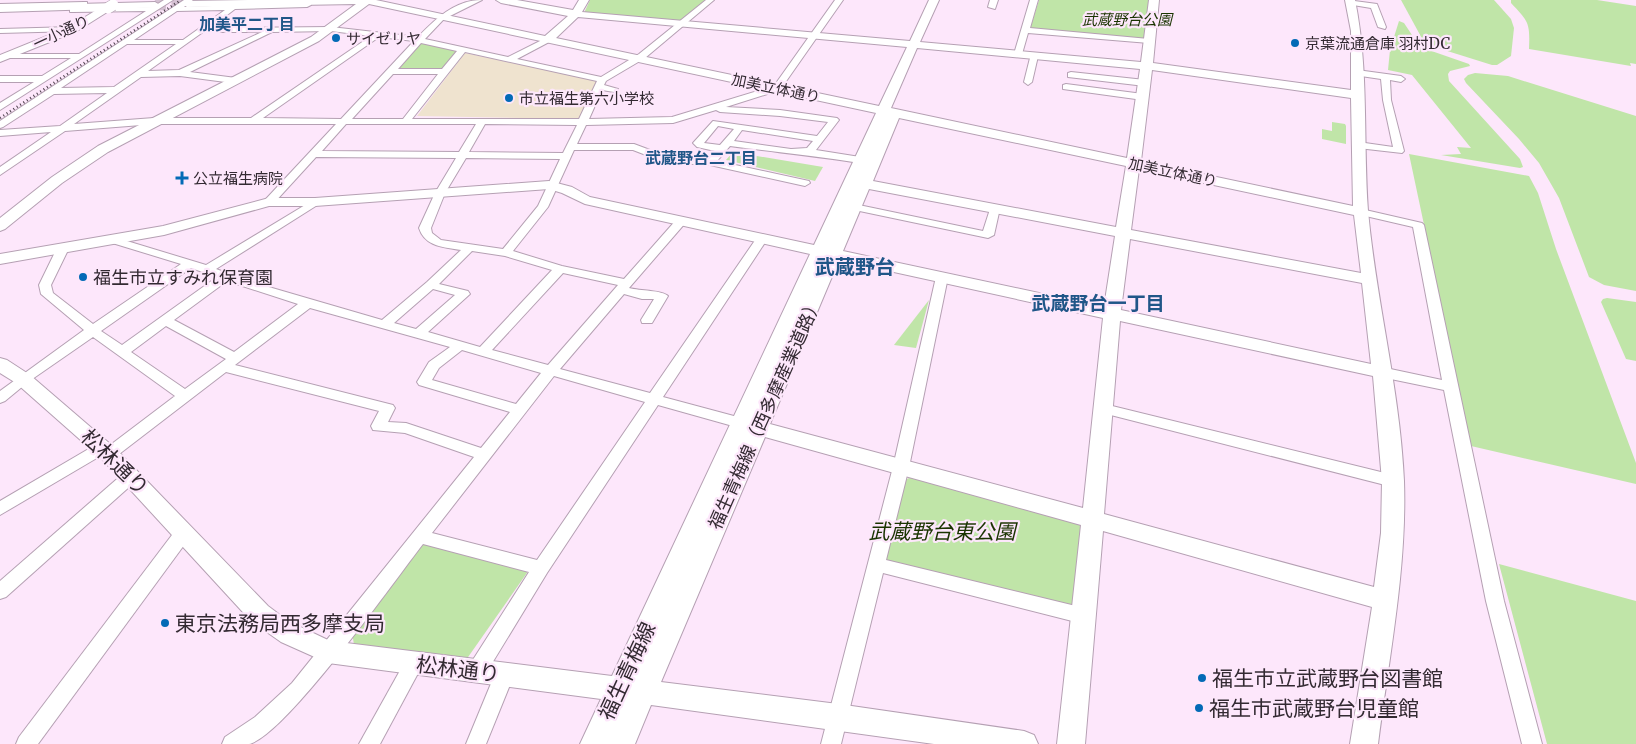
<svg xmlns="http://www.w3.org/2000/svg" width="1636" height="744" viewBox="0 0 1636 744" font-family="Merriweather,'Noto Sans JP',serif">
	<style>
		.education { fill: #efe3cf }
		.green { fill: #c0e5a8 }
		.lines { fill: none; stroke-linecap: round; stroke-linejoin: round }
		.secondary-tunnel { stroke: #d5c1d3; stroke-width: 11; stroke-dasharray: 11 5.5; stroke-linecap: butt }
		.street-casing { stroke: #b5a0b3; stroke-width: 2 }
		.secondary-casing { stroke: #b5a0b3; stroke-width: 2 }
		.street { fill: #fff; fill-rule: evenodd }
		.secondary { fill: #fff; fill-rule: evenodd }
		.rail { stroke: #493e48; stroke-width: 2.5; stroke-dasharray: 1 3; stroke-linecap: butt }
		.secondary-bridge-casing { stroke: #b5a0b3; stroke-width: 12; stroke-linecap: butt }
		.secondary-bridge { stroke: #fff; stroke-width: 11 }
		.poi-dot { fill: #036ab6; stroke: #fde7fb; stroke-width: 2 }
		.labels { text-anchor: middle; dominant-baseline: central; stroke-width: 4.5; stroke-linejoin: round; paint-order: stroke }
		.far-park-label { font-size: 15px; font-style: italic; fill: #1a3400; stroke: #fde7fb }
		.far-street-label { font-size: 15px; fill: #332a32; stroke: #fde7fb }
		.far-poi-label { font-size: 15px; fill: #332a32; stroke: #fde7fb; text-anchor: start }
		.far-neighbourhood-label { font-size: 16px; font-weight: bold; fill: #205688; stroke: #fde7fb }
		.poi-label { font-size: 18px; fill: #332a32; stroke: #fde7fb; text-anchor: start }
		.street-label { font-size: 18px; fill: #332a32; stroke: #fde7fb }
		.neighbourhood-label { font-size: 19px; font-weight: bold; fill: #205688; stroke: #fde7fb }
		.quarter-label { font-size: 20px; font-weight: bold; fill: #205688; stroke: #fde7fb }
		.near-street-label { font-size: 21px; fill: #332a32; stroke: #fde7fb }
		.near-park-label { font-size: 21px; font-style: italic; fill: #1a3400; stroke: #fde7fb }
		.near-poi-label { font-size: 21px; fill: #332a32; stroke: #fde7fb; text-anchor: start }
	</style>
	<rect width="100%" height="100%" fill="#fde7fb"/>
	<path class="education" d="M465,53L597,81L579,119L417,116Z"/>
	<g class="green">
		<path d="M590,0H706L683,20L678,21L584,13Z"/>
		<path d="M1039,0H1149L1144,39L1030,29Z"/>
		<path d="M1401,0H1494L1511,19L1514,28L1511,56L1497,65H1492L1425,44Z"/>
		<path d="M1511,0H1597L1636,6V64L1630,63L1631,66L1529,49C1530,23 1529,22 1511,3Z"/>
		<path d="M1399,21L1404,23L1420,47L1469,64L1470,66L1450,71L1448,74L1449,81L1520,159L1523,167L1520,168L1441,155L1461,154L1457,147L1471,148L1412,75L1388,70L1391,40L1394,37Z"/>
		<path d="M420,42L458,51L443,71L394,70Z"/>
		<path d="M1475,73L1508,76L1636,116V291L1604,285L1589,277L1559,198L1539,163L1519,139L1466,83L1464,79L1468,75Z"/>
		<path d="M1332,122L1345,124L1346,126V144L1322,139V129L1332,131Z"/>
		<path d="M733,152L823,167L815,181L726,160Z"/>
		<path d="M1409,154L1529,176L1538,193L1556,249L1636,463V484L1471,446Z"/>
		<path d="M1607,298L1636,302V361L1626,359L1601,302L1603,299Z"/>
		<path d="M929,300L916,348L894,345Z"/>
		<path d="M911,477L1079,523L1082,527L1072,608L888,563L884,558L905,480Z"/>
		<path d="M420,542L529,570L466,660L354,645L352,632Z"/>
		<path d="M1499,564L1636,601V744H1547Z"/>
	</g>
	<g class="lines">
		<path class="secondary-tunnel" d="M155,5L187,4"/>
		<defs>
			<g id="street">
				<path d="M164,0H173L0,110V103L34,82H0V76H42L71,58H4V54H79L146,11L73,12H70V8L153,7Z"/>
				<path d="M184,0H193L184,7L304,3V0H312L311,5L307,7L235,9L210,28L331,27L418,37C435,19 455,0 482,0L444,19L425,39L508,57L548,37L552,39L551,41L517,59L601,77L639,54L706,0H714L645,58L606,81L604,85L618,89L614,92L602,90L589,119L672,117L774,86L835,0H843L780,90L726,107L780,110L837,118L839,120L816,150L860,157L865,160L860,163C816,156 774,152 730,146L717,161L809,181L810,183L805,186L710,165L664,162L633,150H574L548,207L513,251L562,266L624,279L677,219H685L687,221L629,288C640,291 662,290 668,296L652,323H642L641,320L654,299H642L624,294L560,369L650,393L758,236H766L768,238L663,397L745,419L747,423L745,427L740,428L658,405L547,573L483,678L476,681L469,678L466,672L469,666L529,572L423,544C395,580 285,736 249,744C241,744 230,744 222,744L225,737L255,717L292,683L474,457L405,433L373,430L371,426L379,411L226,372L114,458L109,460L104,458L102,455L0,515V501L97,444L102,443L109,446L175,396L93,337L28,382L5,401L0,403V391L84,330L41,294L39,285L57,248L63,245L69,248L51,285L53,293L93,324L181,264L109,242L107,240L109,238H117L206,265L315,199L319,200L320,202L319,204L216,269L255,283L382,320L427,282L461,250C444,247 425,247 419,228L435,193L456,158L316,157L273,204H265L264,202L265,200L336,124H154L65,131L0,175V167L51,132L0,136V130L60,126L107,93L54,94L3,127L0,128V121ZM225,10L183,40H134L177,11ZM331,31L371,36L251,118H154L74,124L141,77L180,76L233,83L237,80L236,78L190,72L272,32ZM203,32H262L179,70L148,71ZM379,37L414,41L341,119L263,118ZM421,43L457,51L442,69H398ZM127,44H176L114,87L61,88ZM465,52L597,81L579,119H412ZM393,74H438L403,119H352ZM716,110L720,112L780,116L828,122L817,136L713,121L693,143L697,147L715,151L708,159L666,156L634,144H577L586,125L673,123ZM346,124H476L459,152L322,151ZM485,124L577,125L563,153L469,152ZM718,126L734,129L720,145L704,143ZM742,130L813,141L807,148L791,149L734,141ZM466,158L560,159L538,206L503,249L441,240L432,233L431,228L445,193ZM472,251L505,256L552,270L480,347L428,332L470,294L468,291L439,284ZM191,268L217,277L122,345L101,331ZM563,273L618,285L548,365L492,350ZM227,281L298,304L234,352L174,320ZM433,289L455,295L416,329L394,323ZM310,308L450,347L429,362L417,382L419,385L510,412L481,448L406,423L388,422L395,408L393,405L235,365ZM166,326L226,359L185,389L131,352ZM462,350L541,373L516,404L432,380L439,368ZM554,376L645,402L537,560L432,533Z"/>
				<path d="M990,0H998L995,9L988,7Z"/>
				<path d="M1030,0H1038L1030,28L1149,39L1153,41L1149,43L1028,33L1022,54L1015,56L1014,54Z"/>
				<path d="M1347,0L1377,4L1386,27L1385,29L1378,27L1371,8L1347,4Z"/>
				<path d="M84,2H87V6L0,8V4Z"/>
				<path d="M73,27L77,29L76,31L0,33V29Z"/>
				<path d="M1031,54L1038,56L1032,82L1028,85L1024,82Z"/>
				<path d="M1357,70L1401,76L1405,79L1401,82L1390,80L1391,100L1404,151L1402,153L1358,148L1353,145L1358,142L1393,147L1383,100L1381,79L1354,75L1353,73Z"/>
				<path d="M1071,72L1145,80L1149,83L1145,86L1068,77V73Z"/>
				<path d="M1066,84L1143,94L1147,97L1143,100L1063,89V85Z"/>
				<path d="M854,204L983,231L991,206H999L1000,208L994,235L988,238L850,209L849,207L850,205Z"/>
				<path d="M1361,209L1422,223L1424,225L1504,601L1542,744H1522L1486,601L1444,390L1381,377L1376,375L1374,372L1376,369L1381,367L1442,380L1413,227L1357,214L1356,212L1357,210Z"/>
				<path d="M942,273L948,277L909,467L886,560L1084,608L1090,611L1093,616L1090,621L1084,624L883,573L841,744H821L893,467L936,277Z"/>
				<path d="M1104,404L1393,475L1399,477L1401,481L1399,485L1393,487L1099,412L1097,409L1099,406Z"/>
				<path d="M131,470L137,472L139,476L137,480L6,597L0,599V581L125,472Z"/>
				<path d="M184,525L190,527L192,532L190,537L38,744H16L19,737L178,527Z"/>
				<path d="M414,656L421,658L423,664L380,744H359L407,658Z"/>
				<path d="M504,666L511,669L514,675L486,744H466L497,669Z"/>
			</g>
			<g id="secondary">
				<path d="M248,0H376L545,36L568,16L501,3L496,0H517L573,10L579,0H589L582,12L910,41L929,0H939L920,42L1141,62L1149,0H1159L1153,63L1351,90V31L1345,0H1355C1369,69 1363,140 1368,211C1376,301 1400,390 1404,481C1407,568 1389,657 1378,744H1350L1372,607L1103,531L1085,744H1057L1081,525L765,437L661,682L838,704L1024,731L1034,735L1038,744H934L651,705L635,744H580L601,699L328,663L281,642L251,621L102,459L16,383L0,373V358L7,360L30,375L116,449L268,606L288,621L330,641L612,676L810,254L585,204L562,193L549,189L315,206H269L164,235L0,264V254L163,226L269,198H315L549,181L572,187L590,197L814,245L876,113L369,4L319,41L108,152L62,183L5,229L0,231V218L52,177L98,146L311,37L356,4L187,7L182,4L187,1ZM578,17L907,47L879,106L556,38ZM917,48L1140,69L1127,158L891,108ZM1152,70L1351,98L1353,206L1141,161ZM899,118L1126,166L1116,227L873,181ZM1139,169L1354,215L1361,273L1131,230ZM869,189L1115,236L1104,307L843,251ZM1130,239L1362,283L1371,364L1121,310ZM839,260L1103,318L1083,508L770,424ZM1120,321L1373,376L1382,481L1381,533L1374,587L1104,514Z"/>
				<path d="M155,2L160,5L159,7L112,9L77,31L0,62V55L69,27L98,9L0,12V6Z"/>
			</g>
		</defs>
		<use href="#street" class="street-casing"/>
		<use href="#secondary" class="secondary-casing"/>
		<use href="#street" class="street"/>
		<use href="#secondary" class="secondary"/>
		<path class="rail" d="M0,118L181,0"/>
		<defs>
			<path id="secondary-bridge" d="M108,8L113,5"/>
		</defs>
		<use href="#secondary-bridge" class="secondary-bridge-casing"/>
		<use href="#secondary-bridge" class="secondary-bridge"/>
	</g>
	<g class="poi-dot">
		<circle cx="336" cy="38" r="5"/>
		<circle cx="1295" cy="43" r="5"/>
		<circle cx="509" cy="98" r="5"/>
		<path d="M179.5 170.5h5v5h5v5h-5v5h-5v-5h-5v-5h5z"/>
		<circle cx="83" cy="277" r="5"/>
		<circle cx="165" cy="623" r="5"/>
		<circle cx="1202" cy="678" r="5"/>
		<circle cx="1199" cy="708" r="5"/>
	</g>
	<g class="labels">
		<g class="far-park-label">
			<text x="1127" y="19">武蔵野台公園</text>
		</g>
		<g class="far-street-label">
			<text transform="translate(61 32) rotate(-25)">一小通り</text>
			<text transform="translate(776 88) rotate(12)">加美立体通り</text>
			<text transform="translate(1173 172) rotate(12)">加美立体通り</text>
		</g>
		<g class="far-poi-label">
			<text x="346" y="38">サイゼリヤ</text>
			<text x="1305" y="43">京葉流通倉庫 羽村DC</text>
			<text x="519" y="98">市立福生第六小学校</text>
			<text x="193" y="178">公立福生病院</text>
		</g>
		<g class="far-neighbourhood-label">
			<text x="247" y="24">加美平二丁目</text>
			<text x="701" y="158">武蔵野台二丁目</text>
		</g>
		<g class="poi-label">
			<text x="93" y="277">福生市立すみれ保育園</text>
		</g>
		<g class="street-label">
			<text transform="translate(765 413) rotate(-66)">福生青梅線（西多摩産業道路）</text>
		</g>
		<g class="neighbourhood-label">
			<text x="1098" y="303">武蔵野台一丁目</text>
		</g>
		<g class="quarter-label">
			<text x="855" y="266">武蔵野台</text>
		</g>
		<g class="near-street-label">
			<text transform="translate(115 462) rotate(44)">松林通り</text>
			<text transform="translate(458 669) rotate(7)">松林通り</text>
			<text transform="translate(627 671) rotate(-65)">福生青梅線</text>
		</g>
		<g class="near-park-label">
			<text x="942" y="531">武蔵野台東公園</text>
		</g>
		<g class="near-poi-label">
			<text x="175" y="623">東京法務局西多摩支局</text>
			<text x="1212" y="678">福生市立武蔵野台図書館</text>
			<text x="1209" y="708">福生市武蔵野台児童館</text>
		</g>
	</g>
</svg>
